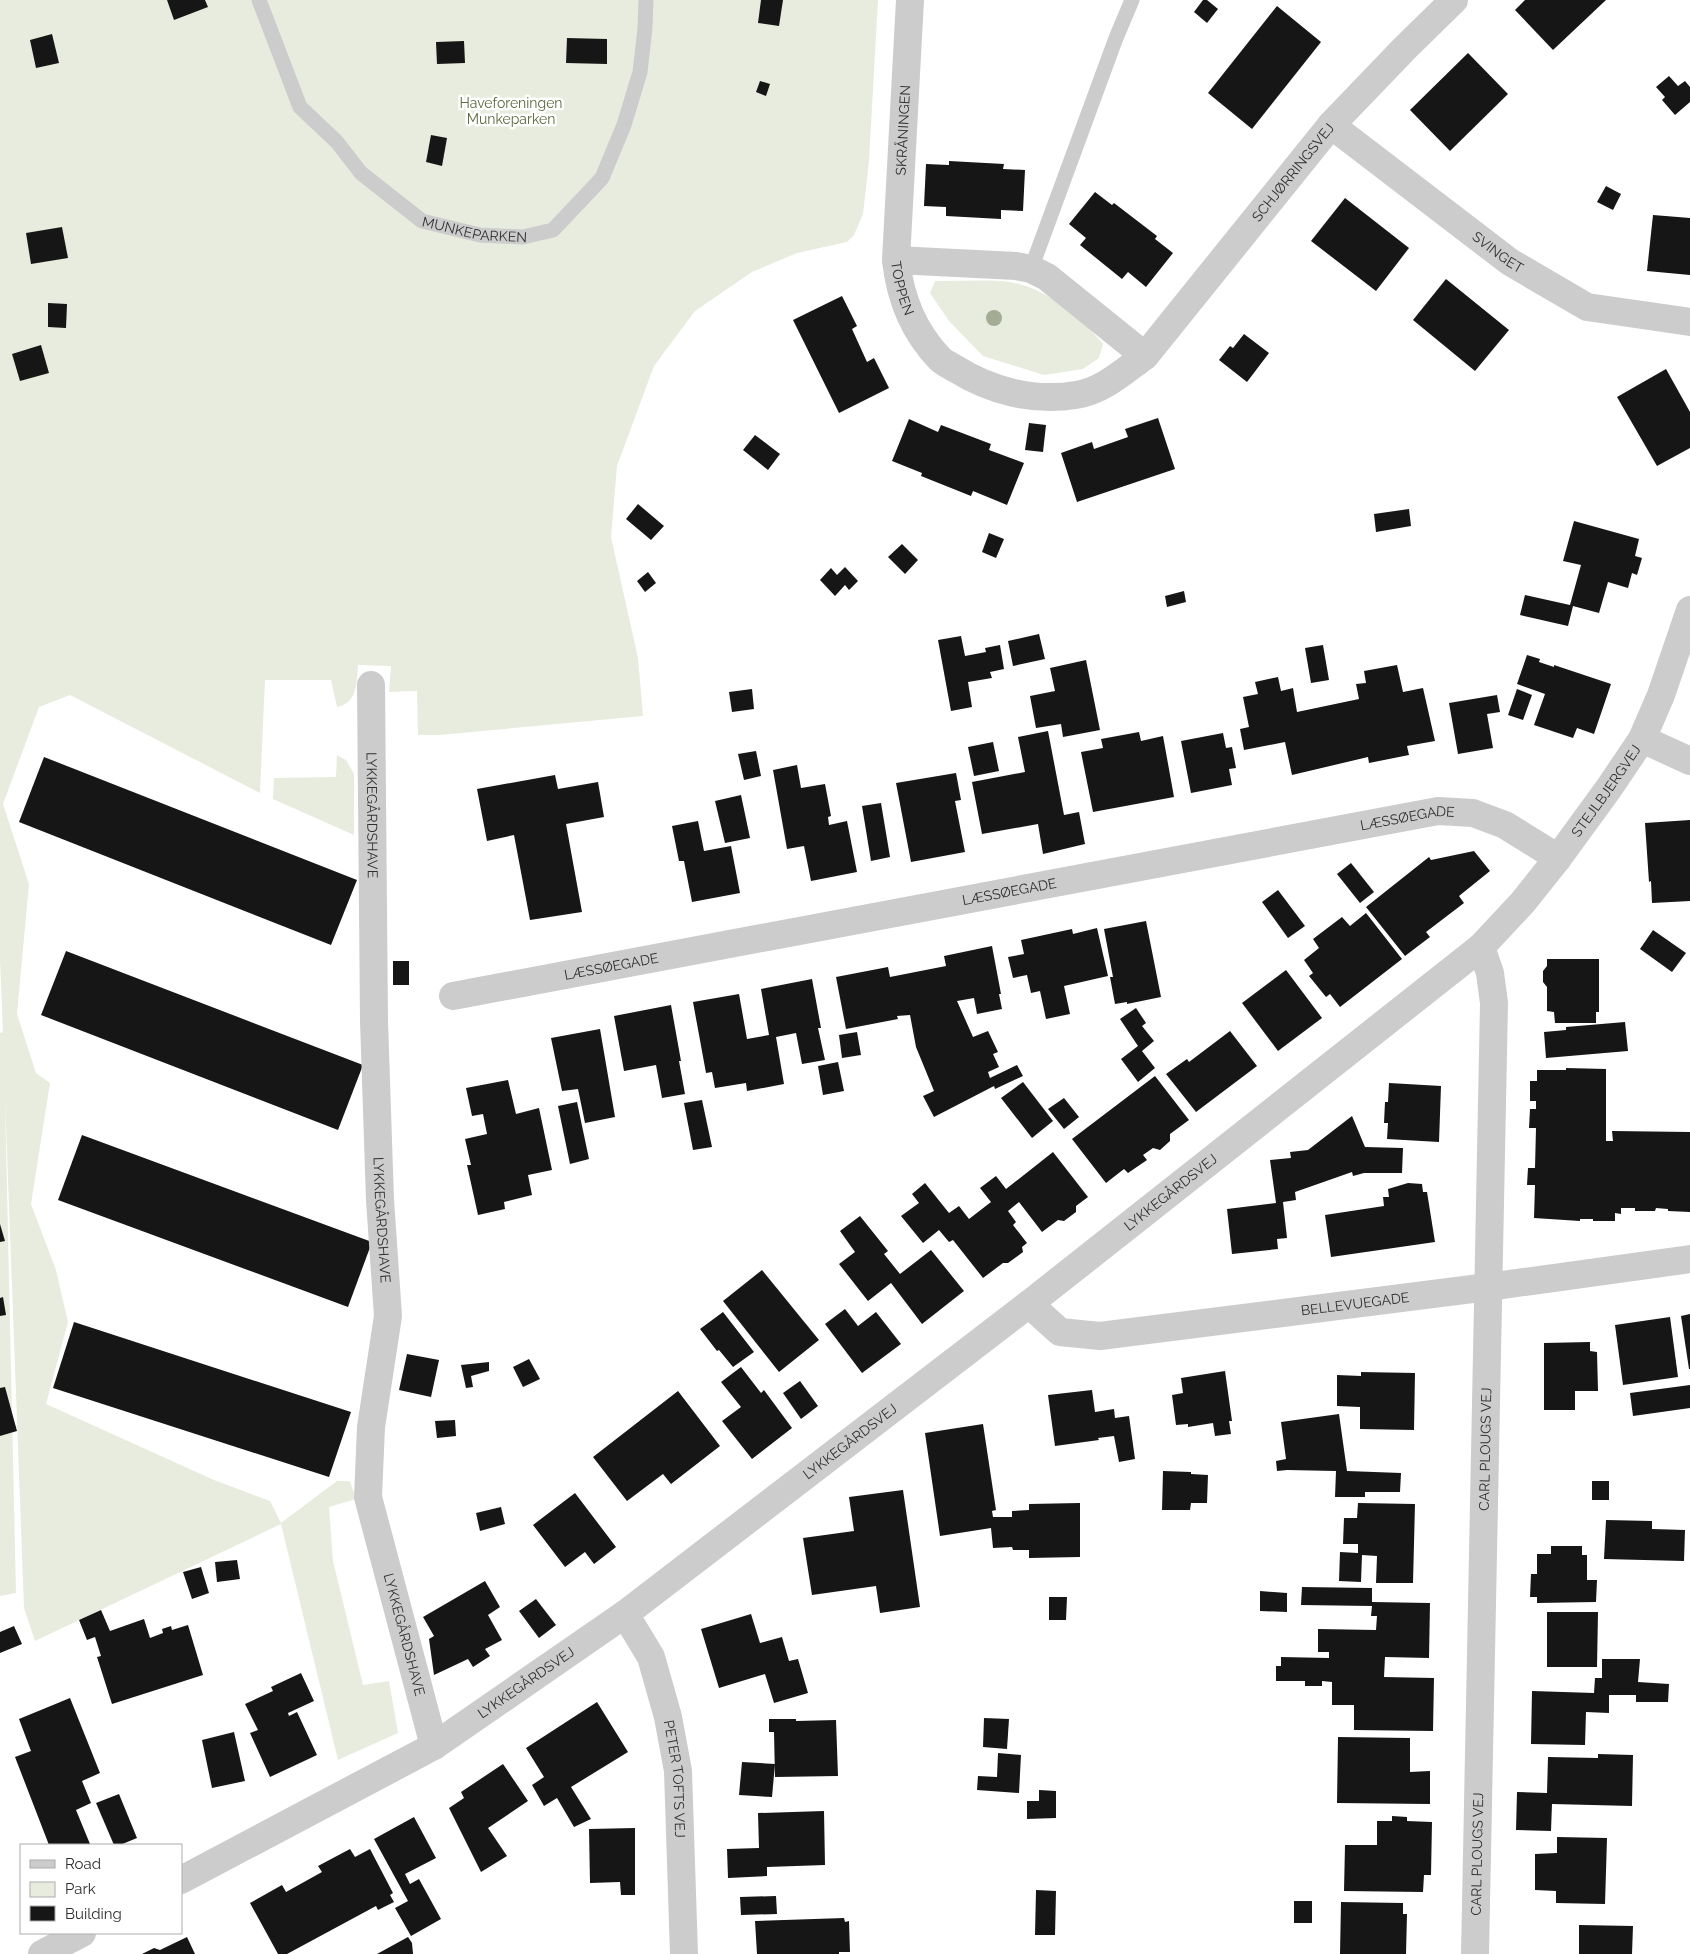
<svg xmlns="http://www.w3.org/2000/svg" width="1690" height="1954" viewBox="0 0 1690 1954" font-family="Raleway,sans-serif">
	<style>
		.green { fill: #e8ecde }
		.building { fill: #161616 }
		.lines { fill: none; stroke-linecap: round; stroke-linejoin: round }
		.service { stroke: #ccc; stroke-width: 15 }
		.minor { stroke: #ccc; stroke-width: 28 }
		.tree { fill: #a4ac95 }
		.labels { text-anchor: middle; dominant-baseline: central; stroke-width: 5; stroke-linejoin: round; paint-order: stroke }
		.park-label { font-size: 14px; fill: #5a693e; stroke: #fff }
		.street-label { font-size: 14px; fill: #2f2f2f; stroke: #fff }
	</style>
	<rect width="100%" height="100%" fill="#fff"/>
	<g class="green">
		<path d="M0,0H878L869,161L863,214L854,235L847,242L797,253L752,272L695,311L654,366L617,466L611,537L638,658L643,716L439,735H418L417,691L389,692L391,666L358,665C357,682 357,704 337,707L331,680H265L260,793L70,695L39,707L3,804L29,884L17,1014L36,1073L50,1083L31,1204L56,1270L68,1322L46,1404L214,1480L270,1501L281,1523L337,1481H350L356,1499L329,1507L333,1561L363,1685L389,1681L398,1733L338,1760L281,1524L35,1641L24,1608L5,1099L16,1593L0,1596V1033L3,1032L0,960Z"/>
		<path d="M935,281C957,281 979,280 1001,281C1042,284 1078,314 1103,344L1099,358L1083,369L1044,375L983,356L949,321L930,293Z"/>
		<path d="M337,755L346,760L354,774V835L273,799L274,778L336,777Z"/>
	</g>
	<g class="building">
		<path d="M167,0H205L208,7L174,20Z"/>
		<path d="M761,0H783L779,26L758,23Z"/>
		<path d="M1203,0H1207L1218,9L1207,23L1194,12Z"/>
		<path d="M1525,0H1606L1553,50L1515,10Z"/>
		<path d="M1277,6L1321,42L1252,129L1208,93Z"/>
		<path d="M52,34L59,63L36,68L30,40Z"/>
		<path d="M567,38L607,39V64L566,63Z"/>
		<path d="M464,41L465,63L437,64L436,42Z"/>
		<path d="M1468,53L1508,94L1450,151L1410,110Z"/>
		<path d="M1669,76L1678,86L1685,81L1690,87V102L1675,115L1662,100L1665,97L1656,87Z"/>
		<path d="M760,81L770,84L766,96L756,92Z"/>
		<path d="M431,135L447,138L442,166L426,162Z"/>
		<path d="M949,161L1004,164L1003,169L1025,170L1023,211L1001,210V219L946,216V207L924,206L926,164L949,165Z"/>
		<path d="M1606,186L1621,194L1613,210L1597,202Z"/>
		<path d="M1095,192L1112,205L1114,203L1157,236L1155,239L1173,253L1146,287L1128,272L1122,279L1080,245L1086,238L1069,224Z"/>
		<path d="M1345,198L1409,248L1376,291L1311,241Z"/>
		<path d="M1653,215L1690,218V275L1647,271Z"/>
		<path d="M62,227L68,258L31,264L26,233Z"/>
		<path d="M1446,279L1509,330L1475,371L1413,320Z"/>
		<path d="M842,296L857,326L852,329L867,362L874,358L889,388L839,413L793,320Z"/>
		<path d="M48,303L67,304L66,328L48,327Z"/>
		<path d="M1244,334L1269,353L1247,382L1219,360L1230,346L1233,348Z"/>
		<path d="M41,345L49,373L20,381L12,354Z"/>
		<path d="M1666,369L1690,412V448L1657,466L1617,397Z"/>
		<path d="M1158,418L1175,469L1077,502L1061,453L1092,442L1094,449L1128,437L1125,429Z"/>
		<path d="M909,419L938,432L941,425L991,444L989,450L1024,463L1007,505L973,491L971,496L921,476L922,473L892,461Z"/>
		<path d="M1029,423L1046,425L1043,452L1025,450Z"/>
		<path d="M755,435L780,454L768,470L743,450Z"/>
		<path d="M638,504L664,526L651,540L626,519Z"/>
		<path d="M1409,509L1411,526L1376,532L1374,514Z"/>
		<path d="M1574,521L1639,539L1635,556L1642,558L1637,575L1632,573L1628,588L1608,582L1599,613L1573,606L1568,626L1520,615L1525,595L1570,605L1581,565L1563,561Z"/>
		<path d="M989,533L1004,539L996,558L982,552Z"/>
		<path d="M902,544L918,560L905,574L888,557Z"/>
		<path d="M845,567L858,581L849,590L845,585L835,596L820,580L831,568L837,575Z"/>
		<path d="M648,572L656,583L645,592L637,581Z"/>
		<path d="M1184,591L1186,602L1167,607L1165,596Z"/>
		<path d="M1039,634L1045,659L1013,666L1008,641Z"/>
		<path d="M961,636L965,656L986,652L985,648L1000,645L1004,669L990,672L992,678L968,682L972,707L951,711L938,640Z"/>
		<path d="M1323,645L1329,680L1311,683L1305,648Z"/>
		<path d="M1527,655L1540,659L1539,662L1554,667V665L1611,684L1594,734L1577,728L1573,738L1534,725L1545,694L1517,684Z"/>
		<path d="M1086,660L1100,730L1063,737L1061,724L1036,728L1030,696L1055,691L1050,668Z"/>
		<path d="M1397,665L1403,692L1423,688L1435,741L1407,746L1409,755L1369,763L1368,757L1292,775L1285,742L1244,750L1240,729L1249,727L1243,697L1258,694L1255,682L1278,677L1281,691L1293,688L1297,712L1359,699L1356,684L1366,683L1364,671Z"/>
		<path d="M752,689L754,709L732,712L729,692Z"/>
		<path d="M1517,689L1532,695L1523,720L1508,715Z"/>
		<path d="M1497,695L1500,712L1487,714L1493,748L1458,754L1449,703Z"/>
		<path d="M1048,731L1064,815L1079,812L1085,844L1043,854L1038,824L982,834L972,782L1025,772L1018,737Z"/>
		<path d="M1139,732L1141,741L1163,736L1174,797L1093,812L1081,752L1103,748L1101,739Z"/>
		<path d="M1223,733L1226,748L1232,747L1236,768L1229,769L1232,785L1191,793L1181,741Z"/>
		<path d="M993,742L999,771L974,776L968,747Z"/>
		<path d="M756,751L761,776L744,780L738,754Z"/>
		<path d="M44,757L357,880L331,945L19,822Z"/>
		<path d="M797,765L801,788L825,784L831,816L828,817L829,825L847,821L857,872L811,881L804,846L787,849L773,770Z"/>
		<path d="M956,773L961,800L955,801L965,852L911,862L896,783Z"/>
		<path d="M555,775L558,789L598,782L604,817L566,824L582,912L530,920L514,835L487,841L477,789Z"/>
		<path d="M741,795L750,838L725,843L715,801Z"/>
		<path d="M881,803L890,857L871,861L862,806Z"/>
		<path d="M1690,820V901L1652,903L1651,881L1649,882L1645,823Z"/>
		<path d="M698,821L704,851L731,846L740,893L692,902L684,861H679L672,826Z"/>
		<path d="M1474,851L1490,871L1459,896L1464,903L1426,932L1430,937L1405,956L1366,907L1429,857L1431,860Z"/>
		<path d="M1351,863L1374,892L1360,903L1337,874Z"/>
		<path d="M1278,890L1305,926L1288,938L1262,902Z"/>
		<path d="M1366,913L1402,959L1340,1007L1330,994L1326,997L1309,976L1313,973L1304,960L1319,948L1313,939L1342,917L1350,926Z"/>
		<path d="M1146,921L1161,997L1127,1004V1002L1115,1004L1110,977H1113L1104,929Z"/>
		<path d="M1097,928L1108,976L1064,986L1070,1014L1046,1019L1040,991L1031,993L1027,975L1013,978L1008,957L1024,954L1021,940L1072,929L1073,934Z"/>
		<path d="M1653,930L1686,953L1672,972L1640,949Z"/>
		<path d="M992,946L1001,994H999L1002,1009L977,1014L974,998L957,1001L973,1037L988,1031L998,1052L993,1054L999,1067L988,1072L990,1078L1017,1065L1023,1076L995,1089L994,1086L934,1117L923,1096L934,1091L916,1047L910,1015L897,1016L898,1019L846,1029L836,977L888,967L890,977L946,966L944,956Z"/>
		<path d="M66,951L363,1065L338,1130L41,1015Z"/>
		<path d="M1547,959H1599V1012H1596V1023H1555L1554,1012L1547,1011V987L1543,982V971L1547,966Z"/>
		<rect x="393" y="961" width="16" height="24"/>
		<path d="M1286,970L1322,1018L1278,1051L1242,1003Z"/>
		<path d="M812,979L821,1028H818L825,1060L802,1064L796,1033L776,1037L784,1084L747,1091L746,1083L715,1088L712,1072L706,1073L693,1002L739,994L747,1039L769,1035L761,989Z"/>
		<path d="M671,1005L681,1061H679L685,1094L662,1098L656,1065L624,1071L614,1016Z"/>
		<path d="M1136,1008L1146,1023L1142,1026L1154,1041L1142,1051L1155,1068L1138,1082L1121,1059L1138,1046L1120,1019Z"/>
		<path d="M1625,1022L1628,1051L1546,1058L1544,1032L1566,1030V1027Z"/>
		<path d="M600,1029L615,1117L585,1123L578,1089L562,1091L551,1038Z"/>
		<path d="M1230,1031L1257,1066L1196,1112L1166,1074L1187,1059L1189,1062Z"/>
		<path d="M857,1032L861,1055L842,1058L839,1035Z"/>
		<path d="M838,1062L844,1091L823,1095L818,1066Z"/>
		<path d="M1566,1068L1606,1069V1141H1613L1612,1131L1690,1132V1212L1668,1211V1209L1656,1208L1655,1211H1635V1208H1621V1214L1615,1213V1221H1593V1219H1580V1221L1534,1218L1535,1185H1527L1528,1168H1535L1536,1128H1529L1530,1109H1536V1101H1530V1081H1537V1070H1566Z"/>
		<path d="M1155,1076L1189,1120L1170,1134V1141L1160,1150L1153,1148L1143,1155L1147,1160L1128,1173L1124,1169L1106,1183L1072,1139Z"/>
		<path d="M508,1080L516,1114L539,1108L552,1170L528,1175L532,1195L504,1202L505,1209L478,1215L467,1165H471L465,1139L487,1134L483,1114L472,1116L466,1088Z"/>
		<path d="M1023,1082L1053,1121L1032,1138L1001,1098Z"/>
		<path d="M1389,1083L1441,1086L1439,1142L1387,1139L1388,1123H1384L1385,1102H1388Z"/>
		<path d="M1064,1098L1079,1117L1064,1129L1048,1109Z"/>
		<path d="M702,1100L712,1147L693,1150L684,1103Z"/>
		<path d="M577,1102L589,1159L570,1164L558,1106Z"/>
		<path d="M1352,1116L1365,1147L1403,1148L1402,1173H1364L1353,1176L1352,1172L1295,1192L1296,1200L1283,1202L1287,1238L1277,1239L1278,1249L1232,1254L1227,1209L1276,1203L1270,1160L1291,1158L1290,1152L1308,1150Z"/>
		<path d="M82,1135L372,1242L348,1307L58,1200Z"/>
		<path d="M1053,1152L1088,1197L1076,1206V1212L1064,1221L1058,1220L1042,1232L1019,1202L1008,1211L1016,1222L1013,1225L1027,1243L1022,1247L1023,1252L1008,1263H1003L983,1278L953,1240L949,1242L939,1230L923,1243L901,1216L919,1203L912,1194L925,1183L949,1213L959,1206L969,1219L991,1202L980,1188L996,1176L1006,1189Z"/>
		<path d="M1408,1183L1422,1184L1423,1192H1427L1435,1242L1331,1257L1325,1215L1384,1206L1383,1197H1389L1388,1189Z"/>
		<path d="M860,1216L888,1251L884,1254L900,1274L931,1250L964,1291L922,1324L891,1283L868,1301L839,1264L855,1252L840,1231Z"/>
		<path d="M0,1224L5,1241L0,1242Z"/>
		<path d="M762,1270L819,1340L779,1372L723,1301Z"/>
		<path d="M3,1297L6,1315L0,1316V1298Z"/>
		<path d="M845,1309L858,1326L876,1312L901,1344L862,1373L825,1324Z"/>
		<path d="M723,1312L754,1352L733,1367L719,1350L717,1351L700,1329Z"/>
		<path d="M1690,1314V1369H1689L1681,1316Z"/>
		<path d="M1670,1317L1678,1377L1623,1385L1615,1325Z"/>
		<path d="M74,1322L351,1412L329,1477L53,1388Z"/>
		<path d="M1590,1342V1351L1597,1352L1598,1391H1575V1410H1544V1343Z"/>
		<path d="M407,1354L439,1360L431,1397L399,1390Z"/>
		<path d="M529,1359L540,1379L523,1387L513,1367Z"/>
		<path d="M489,1362V1371L471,1376L473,1387L466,1388L461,1365Z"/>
		<path d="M741,1367L761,1393L764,1390L792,1428L752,1459L722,1421L741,1407L721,1382Z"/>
		<path d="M1225,1371L1232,1421H1229L1231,1434L1215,1436L1213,1423L1188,1427V1424L1176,1425L1172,1395L1183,1393L1181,1378Z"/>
		<path d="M1361,1372L1415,1373L1414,1430L1360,1429V1407L1337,1406V1375L1361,1376Z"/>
		<path d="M800,1381L818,1406L801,1419L783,1393Z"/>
		<path d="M1690,1385V1408L1633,1416L1630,1393Z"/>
		<path d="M5,1387L17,1431L0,1436V1388Z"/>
		<path d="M1092,1390L1095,1412L1114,1409L1115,1418L1129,1416L1135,1459L1119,1462L1114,1436L1098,1438L1099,1440L1055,1446L1048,1395Z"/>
		<path d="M678,1391L720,1446L671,1484L663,1474L627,1501L593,1457Z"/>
		<path d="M1339,1414L1347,1471L1401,1473L1400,1492H1365V1497H1335L1336,1471L1287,1470L1277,1471L1276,1461L1286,1459L1281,1422Z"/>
		<path d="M455,1420L456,1436L437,1438L435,1421Z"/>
		<path d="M983,1424L996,1510L992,1511L993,1517H1012V1511L1029,1510V1504L1080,1503V1557L1029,1558V1550H1013L1012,1547L993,1548L991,1528L940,1536L925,1433Z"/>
		<path d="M1163,1471L1191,1472V1474L1208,1475L1207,1503H1191L1190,1510H1162Z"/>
		<rect x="1592" y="1481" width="17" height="19"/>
		<path d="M903,1490L920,1607L880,1613L876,1586L812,1595L803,1538L854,1531L849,1497Z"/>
		<path d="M575,1493L616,1547L594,1564L585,1552L565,1567L533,1525Z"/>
		<path d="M1358,1503L1415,1504L1413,1583H1376L1377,1556L1362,1555L1361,1582L1339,1581L1340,1552L1358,1553V1544H1343L1344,1518H1357Z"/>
		<path d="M501,1507L505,1524L480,1531L476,1513Z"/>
		<path d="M1606,1520L1652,1521V1529L1685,1530L1684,1561L1604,1559Z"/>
		<path d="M1551,1546H1582V1555H1587V1580H1597L1596,1602L1537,1603V1597H1530L1531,1574H1537V1554H1551Z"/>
		<path d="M237,1560L240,1579L217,1582L215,1562Z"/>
		<path d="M201,1567L209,1593L192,1599L183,1572Z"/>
		<path d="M485,1581L500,1607L488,1615L502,1640L485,1649L490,1656L473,1667L468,1659L434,1675L429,1639L434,1636L423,1617Z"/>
		<path d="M1302,1587L1372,1588V1602L1430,1603L1429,1658L1385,1657L1384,1677L1434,1678L1433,1731L1354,1730V1705H1332V1682L1322,1681V1686H1305V1681H1276V1666H1281V1657L1329,1658V1652H1318V1629L1376,1630L1377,1616H1371L1372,1606L1301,1605Z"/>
		<path d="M1260,1591L1287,1593V1612L1260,1611Z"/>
		<path d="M1049,1597H1067L1066,1620H1049Z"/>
		<path d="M536,1599L556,1625L539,1638L519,1611Z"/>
		<path d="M101,1610L110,1631L144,1619L150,1638L163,1633L162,1629L171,1626L172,1630L188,1625L203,1675L112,1704L97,1657L101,1656L95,1637L87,1640L79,1620Z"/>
		<path d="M1547,1612H1598L1597,1667H1547Z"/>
		<path d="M751,1614L760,1643L782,1637L789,1661L798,1659L808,1693L774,1703L765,1674L719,1688L701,1629Z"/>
		<path d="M14,1626L22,1644L0,1653V1632Z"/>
		<path d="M1602,1659H1640L1638,1682L1669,1684L1668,1702H1636V1695H1609V1713L1586,1712L1585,1745L1531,1744L1532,1691L1594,1693L1595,1678H1602Z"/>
		<path d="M301,1673L314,1701L288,1713L289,1716L297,1712L317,1755L270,1777L250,1733L258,1730L245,1704L273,1691L271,1687Z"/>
		<path d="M70,1698L100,1773L82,1781L91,1803L76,1810L90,1844L49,1845L15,1757L31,1751L19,1719Z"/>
		<path d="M597,1702L628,1752L571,1787L591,1819L574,1827L557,1798L544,1806L532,1785L544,1777L526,1748Z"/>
		<path d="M984,1718L1009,1719L1007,1749L983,1747Z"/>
		<path d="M769,1719H796V1721L836,1720L838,1776L775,1777L774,1732H769Z"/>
		<path d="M234,1732L245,1781L212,1788L202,1740Z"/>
		<path d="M1338,1737L1410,1738V1772L1430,1771V1804L1337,1803Z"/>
		<path d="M998,1753L1021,1755L1019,1793L977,1790L978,1776L997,1777Z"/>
		<path d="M1598,1754L1633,1755L1632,1806L1552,1804L1551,1831L1516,1830L1517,1792L1547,1793L1548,1757L1598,1758Z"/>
		<path d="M742,1762L775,1764L772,1797L739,1795Z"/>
		<path d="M503,1764L528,1801L488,1828L507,1856L481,1872L449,1808L464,1798L461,1792Z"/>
		<path d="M1039,1790L1056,1791V1818L1027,1819V1801H1039Z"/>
		<path d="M119,1794L137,1838L120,1845H114L96,1803Z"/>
		<path d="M824,1811L825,1865L767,1867V1876L728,1878L727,1849L759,1848L758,1813Z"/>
		<path d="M1392,1816L1407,1817V1821L1432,1822L1431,1875H1424L1423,1892L1344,1891L1345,1845H1377V1821H1392Z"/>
		<path d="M414,1817L436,1858L405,1874L410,1884L419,1879L441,1919L411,1936L395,1908L408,1901L374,1839Z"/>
		<path d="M635,1828V1895H621L620,1882L590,1883L589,1829Z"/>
		<path d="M1557,1837L1607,1838L1605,1904L1556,1903V1891L1535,1890V1854L1557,1853Z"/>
		<path d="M350,1849L355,1857L370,1849L393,1893L390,1895L394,1902L378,1910L376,1906L287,1954H278L250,1903L282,1885L286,1892L322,1872L318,1866Z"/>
		<path d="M1036,1890L1056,1891L1055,1935H1035Z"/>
		<path d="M776,1896L777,1914L741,1915L740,1897Z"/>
		<rect x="1294" y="1901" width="18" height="22"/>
		<path d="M1341,1902L1403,1903V1914H1407L1406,1954H1340Z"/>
		<path d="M844,1918L845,1922L849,1921L850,1952H839V1954H757L755,1921Z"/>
		<path d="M1579,1925L1633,1926L1632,1954H1579Z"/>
		<path d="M187,1937L195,1954H142L154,1948L160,1950Z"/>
		<path d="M408,1937L412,1943L413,1954H377Z"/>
	</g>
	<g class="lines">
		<g class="service">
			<path id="s1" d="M259,0L300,107L337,142L361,173L422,221L480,235L523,237L553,230L602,178L624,125L640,72L645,28L646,0"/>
			<path d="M1031,269L1116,38L1132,0"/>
		</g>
		<g class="minor">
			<path id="s2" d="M1331,125L1510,262L1587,307L1690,322"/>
			<path id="s3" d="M896,260L910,0"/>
			<path id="s4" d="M1145,356L1047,277L1031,269L1016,266L896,260C900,298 913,331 940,359C944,363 951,366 956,369C991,391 1034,402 1076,395C1103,391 1124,371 1145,356L1331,125L1405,48L1454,0"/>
			<path id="s5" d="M371,685L374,1021L380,1200L388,1316L371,1427L368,1497L434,1746"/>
			<path d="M1642,739L1690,761"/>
			<path id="s6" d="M453,996L1438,811L1473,813L1505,825L1558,858"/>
			<path id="s7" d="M1029,1304L1060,1332L1100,1336L1488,1287L1690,1259"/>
			<path id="s8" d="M625,1614L651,1657L668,1717L678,1771L684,1954"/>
			<path id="s9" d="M181,1880L434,1746L625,1614L1029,1304L1481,947L1523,902L1558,858L1609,788L1642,739L1661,695L1690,610"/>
			<path d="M42,1954L82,1933"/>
			<path id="s10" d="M1475,1954L1494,1003L1490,973L1481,947"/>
		</g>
	</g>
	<circle class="tree" cx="994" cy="318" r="8"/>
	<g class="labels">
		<g class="park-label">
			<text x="511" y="103">Haveforeningen<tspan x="511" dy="16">Munkeparken</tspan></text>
		</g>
		<g class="street-label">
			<text stroke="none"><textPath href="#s3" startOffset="130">SKRÅNINGEN</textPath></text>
			<text stroke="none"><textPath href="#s4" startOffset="850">SCHJØRRINGSVEJ</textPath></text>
			<text stroke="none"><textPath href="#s1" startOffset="336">MUNKEPARKEN</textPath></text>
			<text stroke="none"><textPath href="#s2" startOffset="210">SVINGET</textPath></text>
			<text stroke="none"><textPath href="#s4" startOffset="308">TOPPEN</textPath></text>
			<text stroke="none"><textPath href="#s9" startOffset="1804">STEJLBJERGVEJ</textPath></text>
			<text stroke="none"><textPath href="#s5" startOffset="130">LYKKEGÅRDSHAVE</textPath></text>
			<text stroke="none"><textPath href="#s6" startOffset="971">LÆSSØEGADE</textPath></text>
			<text stroke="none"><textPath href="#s6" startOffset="566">LÆSSØEGADE</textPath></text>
			<text stroke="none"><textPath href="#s6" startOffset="161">LÆSSØEGADE</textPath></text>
			<text stroke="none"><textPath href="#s9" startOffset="1208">LYKKEGÅRDSVEJ</textPath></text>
			<text stroke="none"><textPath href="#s5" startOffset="535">LYKKEGÅRDSHAVE</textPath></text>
			<text stroke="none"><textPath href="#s7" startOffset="339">BELLEVUEGADE</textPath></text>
			<text stroke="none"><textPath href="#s9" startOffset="802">LYKKEGÅRDSVEJ</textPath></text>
			<text stroke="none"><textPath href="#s10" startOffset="505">CARL PLOUGS VEJ</textPath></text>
			<text stroke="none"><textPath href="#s5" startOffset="956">LYKKEGÅRDSHAVE</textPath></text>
			<text stroke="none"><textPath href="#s9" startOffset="398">LYKKEGÅRDSVEJ</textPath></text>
			<text stroke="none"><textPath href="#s8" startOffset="175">PETER TOFTS VEJ</textPath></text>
			<text stroke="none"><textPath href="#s10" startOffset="100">CARL PLOUGS VEJ</textPath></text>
		</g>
	</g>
	<rect x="20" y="1844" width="162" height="90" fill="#ffffff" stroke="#acacac"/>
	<rect x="30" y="1860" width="25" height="8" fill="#cccccc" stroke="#acacac"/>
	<text x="65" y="1869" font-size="15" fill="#2f2f2f">Road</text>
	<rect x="30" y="1882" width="25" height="15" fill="#e8ecde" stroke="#acacac"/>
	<text x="65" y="1894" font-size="15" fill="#2f2f2f">Park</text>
	<rect x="30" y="1906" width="25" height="15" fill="#161616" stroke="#acacac"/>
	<text x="65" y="1919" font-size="15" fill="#2f2f2f">Building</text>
</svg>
